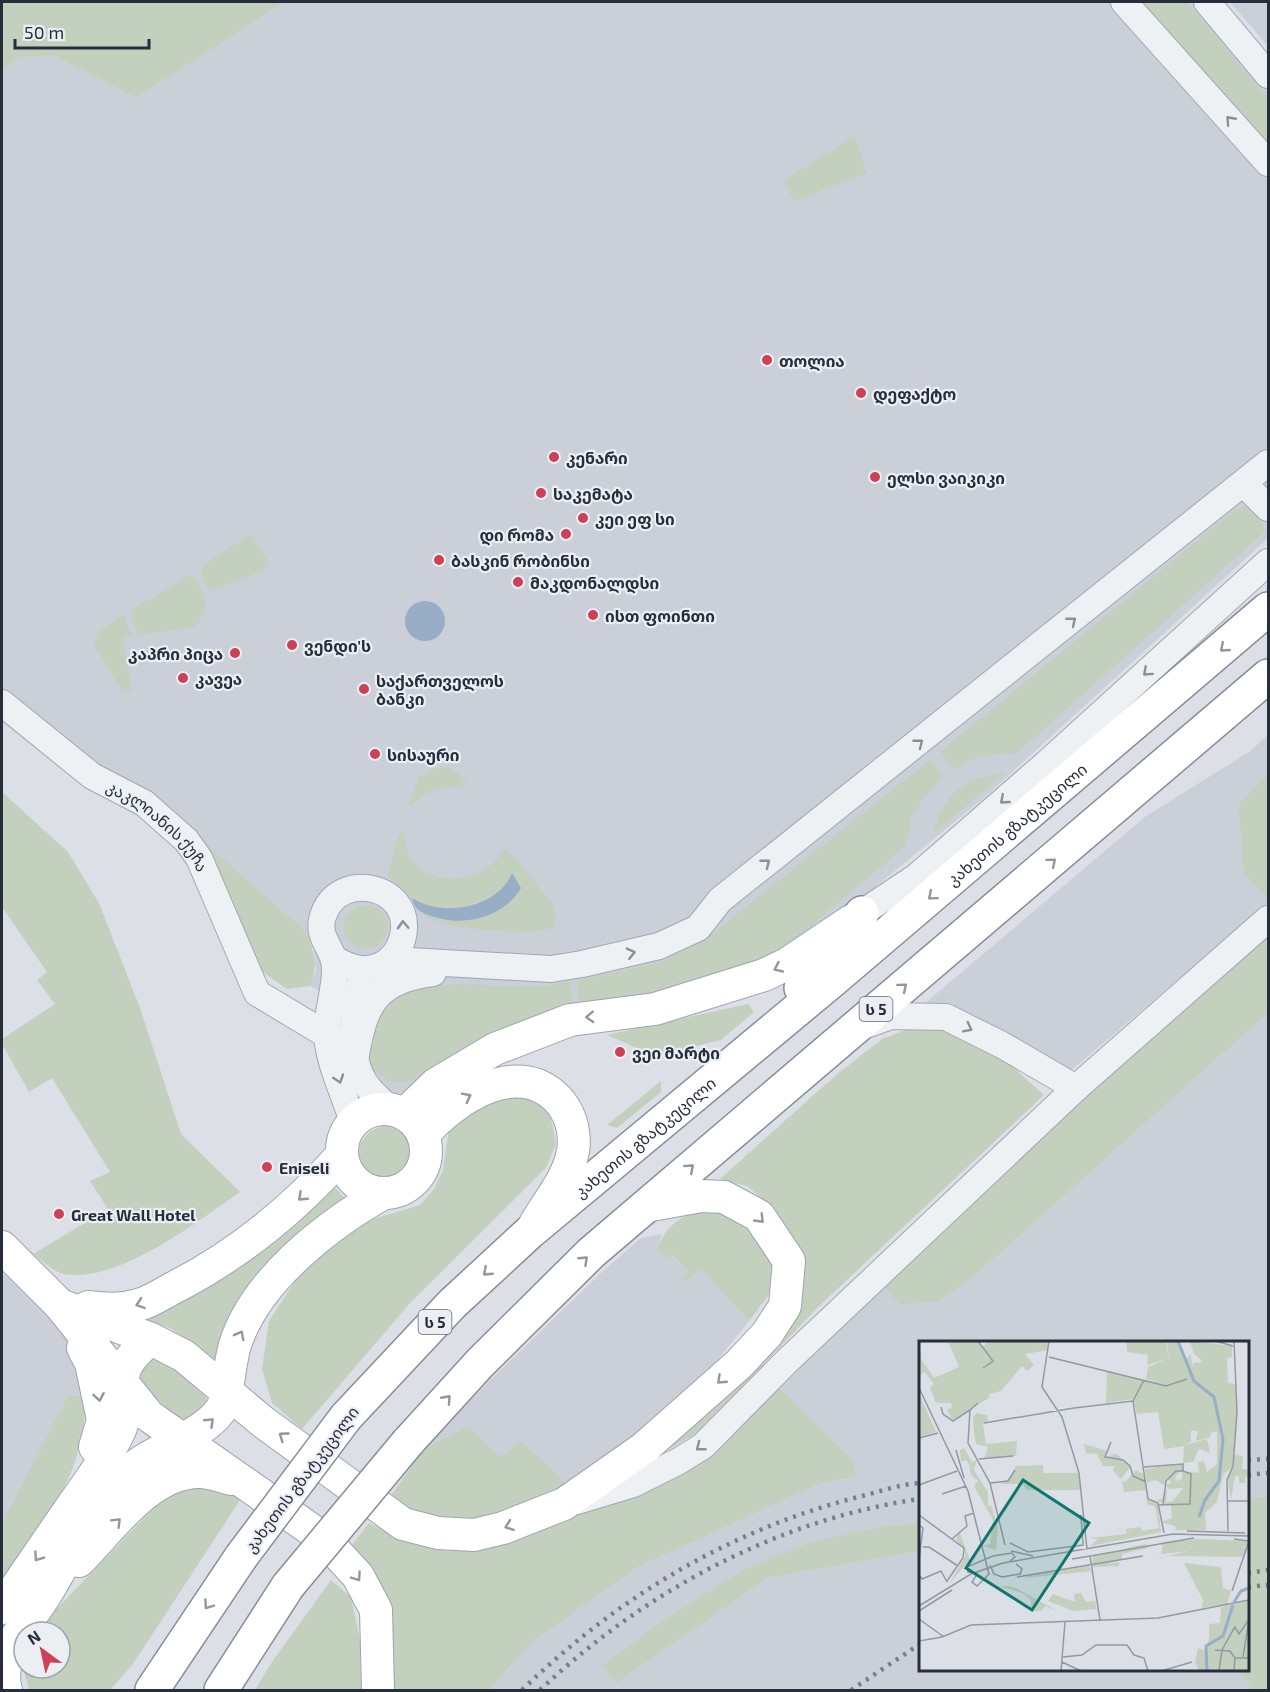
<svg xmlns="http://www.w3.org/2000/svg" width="1270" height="1692" viewBox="0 0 1270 1692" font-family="'Exo 2','Noto Sans Georgian',sans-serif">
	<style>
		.built { fill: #cacfd8 }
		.green { fill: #c2d0bd }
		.water { fill: #97aec6 }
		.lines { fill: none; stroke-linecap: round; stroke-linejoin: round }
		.minor-casing { stroke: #a2a7b0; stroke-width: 28 }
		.major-casing { stroke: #9ca4b1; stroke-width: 34 }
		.highway-casing { stroke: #848d9c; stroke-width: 36 }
		.minor { stroke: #eef1f4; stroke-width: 26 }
		.major { stroke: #fff; stroke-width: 32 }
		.highway { stroke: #fff; stroke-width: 33 }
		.rail { stroke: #767f8f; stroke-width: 4.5; stroke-dasharray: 3 6; stroke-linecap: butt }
		.highway-bridge-casing { stroke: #848d9c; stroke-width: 36; stroke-linecap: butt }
		.highway-bridge { stroke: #fff; stroke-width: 33 }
		.oneway { stroke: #8a9098 }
		.oneway2 { stroke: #92969e }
		.poi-dot { fill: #cb4156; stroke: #ebeff4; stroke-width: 2 }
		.labels { text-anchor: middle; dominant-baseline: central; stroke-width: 4.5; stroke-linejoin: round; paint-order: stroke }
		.shield { fill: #ebeff4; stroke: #616873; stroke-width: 1.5 }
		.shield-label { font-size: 15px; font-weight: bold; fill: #262e3c }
		.poi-label { font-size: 16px; font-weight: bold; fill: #262e3c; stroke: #ebeff4; text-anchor: start }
		.street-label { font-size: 16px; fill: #262e3c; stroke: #ebeff4 }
		.inset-river { fill: none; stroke: #97aec6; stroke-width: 3 }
		.inset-road { fill: none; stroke: #9399a2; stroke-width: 1.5 }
		.view { fill: #0f766e; fill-opacity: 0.15; stroke: #0f766e; stroke-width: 3 }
		.inset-edge { fill: none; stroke: #262e3c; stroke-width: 3 }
	</style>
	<rect width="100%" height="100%" fill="#dce0e6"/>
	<g class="built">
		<path d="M285,2H1198L1268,86V538L986,796L812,939L504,1036L402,1094L379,1089L365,1070L370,1015L310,986L316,971L314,950L304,929L179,822L90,763L2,692V69L21,57L53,55L136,98Z"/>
		<path d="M1230,2H1268V46Z"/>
		<path d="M1268,735V772L1238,805L1244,873L1268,898V903L1068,1073L917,1010L1146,816L1249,752Z"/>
		<path d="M1268,1013V1497L1248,1498V1342H920V1523L884,1526L742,1570L659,1623L603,1665L617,1682L768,1578L920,1551V1670H1238L1253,1690H489L532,1642L638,1567L821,1483L857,1476L850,1457L778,1386L880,1282L977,1274Z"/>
		<path d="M662,1234L657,1249L671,1255L688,1272L684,1278L688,1281L701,1268L749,1321L715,1363L640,1432L570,1487L501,1458L424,1449L481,1389L602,1272L641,1238Z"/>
		<path d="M2,1272L70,1339L92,1399L68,1395L2,1523Z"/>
	</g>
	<g class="green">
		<path d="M2,2H285L136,98L53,55L21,57L2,69Z"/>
		<path d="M1140,2H1187L1268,99V146Z"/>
		<path d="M854,136L867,173L794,201L784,181Z"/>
		<path d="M1247,507L1255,512L1265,530L1259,537L1016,754C992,752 974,755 954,770L940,752L1237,508Z"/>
		<path d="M252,534L268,562L267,569L214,590L207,588L200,570L206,563Z"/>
		<path d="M192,574C204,596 213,604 195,627L138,635L130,611Z"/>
		<path d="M123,614L132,636L122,638L132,690L122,691L94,645L98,633Z"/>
		<path d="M930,760L943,777L922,800L911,819L905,846L782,951L744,971L668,993L580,1006L577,980L660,963L707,938Z"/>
		<path d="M447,767L458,773L467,784C460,789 448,786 439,788C426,791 420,798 411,806L408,805L420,776L434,769Z"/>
		<path d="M1268,772V898L1244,874L1238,805Z"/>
		<path d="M1005,773L933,834C944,793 963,778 1005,773Z"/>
		<path d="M2,792L68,852L99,903L140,1008L181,1134L240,1192C196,1222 118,1284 63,1274C53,1271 41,1260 33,1254L108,1209L90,1181L110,1172L52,1078L29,1092L2,1044V1039L55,1004L37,980L47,972L2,907Z"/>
		<path d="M402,829C404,842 406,854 416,864C438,889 492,880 503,848L511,853L552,903L555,912L554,927C540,936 468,930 450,925C438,922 429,918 419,912L446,921L521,888L512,873C497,904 452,917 420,903C408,898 398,884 388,877L395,844Z"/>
		<path d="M189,830L304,929C314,950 319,964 310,986L287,989L257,968Z"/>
		<circle cx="366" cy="927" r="22"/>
		<path d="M1268,933V1013L977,1274L936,1302L900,1304L880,1282Z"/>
		<path d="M570,981L574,1007C527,1017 486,1039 444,1061C433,1067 421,1079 408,1082C394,1086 376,1077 371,1064C367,1051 369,1040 374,1028C398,967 482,988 534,987C546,987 558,983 570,981Z"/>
		<path d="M748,1004L754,1012L721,1040L655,1056L607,1035Z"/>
		<path d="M943,1025L998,1054L1044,1095L816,1309L702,1430L643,1464L790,1314L765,1201L747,1186L720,1179L836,1075L882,1039L911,1028Z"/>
		<path d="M661,1081V1092L617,1128L607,1125Z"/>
		<path d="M520,1093L543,1105L551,1119L556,1144L546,1168L411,1302L302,1429L272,1403L262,1369L269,1321L303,1269L338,1234L373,1219L420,1205L434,1189L443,1170L449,1129L466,1109Z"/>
		<circle cx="387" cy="1154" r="28"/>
		<path d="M330,1183L346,1199L218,1366L172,1329L142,1318Z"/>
		<path d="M708,1208L745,1216L777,1270L768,1296L749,1321L701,1269L687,1281L683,1278L688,1272L672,1255L667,1259L657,1249C666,1224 684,1214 708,1208Z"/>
		<path d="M153,1353L205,1391L207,1404L188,1420L176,1416L137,1382V1363Z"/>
		<path d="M778,1386L850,1457L858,1476L821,1483L638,1567L532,1642L489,1690H389L348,1550L369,1523L412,1544L449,1551L511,1534L653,1485Z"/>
		<path d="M68,1395L86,1398C83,1480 47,1516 2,1579V1523Z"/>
		<path d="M468,1427L501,1457L521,1441L570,1487L473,1529L414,1516L389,1498L424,1449Z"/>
		<path d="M192,1483L223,1488L242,1497L133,1664L110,1690H29L22,1663L24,1657V1668H60V1632H37L46,1620L165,1496Z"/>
		<path d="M1268,1497V1690H1253L1238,1670H1248V1498Z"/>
		<path d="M920,1523V1551L768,1578L616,1683L603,1665L659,1623L742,1570L809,1543L884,1526Z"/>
		<path d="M331,1580L351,1597L360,1640L361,1690H255L272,1662Z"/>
	</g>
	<g class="water">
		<circle cx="425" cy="621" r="20"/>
		<path d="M512,873L521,888C503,919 462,927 431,916C420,912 414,909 412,898C443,918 498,908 512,873Z"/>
	</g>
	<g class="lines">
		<defs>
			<g id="minor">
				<path d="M1124,2L1268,163"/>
				<path d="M1207,2L1268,75"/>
				<path d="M1244,484L1268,508"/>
				<path id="s1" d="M2,703L92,776L144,803L186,840L199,858L257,993L327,1035"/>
				<path d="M862,913L916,877L1048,762L1268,562"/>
				<path d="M333,958C351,969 369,975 388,961C398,953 403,942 404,929C407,885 342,872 325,911C313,937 334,946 335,967C336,990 326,1013 327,1035C329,1065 345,1095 353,1123"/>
				<path d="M377,967L409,961L551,969L582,964L659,946L698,928L720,900L1268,463"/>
				<path d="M363,970C356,1006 343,1049 365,1083C371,1093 382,1101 390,1109"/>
				<path d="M863,1026L891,1016L946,1017L1002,1045L1076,1088"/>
				<path d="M355,1061C364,1006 374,980 433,973"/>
				<path d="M577,1501L633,1484L679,1461L703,1446L787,1361L1076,1088L1268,919"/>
			</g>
			<g id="major">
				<circle cx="384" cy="1151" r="42"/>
				<path d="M405,1114L436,1084L495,1049L570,1020L655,1009L764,975L787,964L851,921"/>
				<path d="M423,1135C454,1099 521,1054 561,1103C571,1116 576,1134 573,1151C569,1177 548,1202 535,1224"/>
				<path d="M2,1247L60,1305L149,1416L323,1538L358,1576L376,1610L378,1690"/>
				<path d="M60,1305L151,1339L184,1356L263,1422L403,1524L438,1533L474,1535L503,1528L564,1504L644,1448L739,1364L767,1334L785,1306L789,1261L759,1216L724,1197L701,1196L646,1206"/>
				<path d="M88,1307C106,1309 121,1310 138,1305C151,1302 163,1293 175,1287C239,1254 294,1209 342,1155"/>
				<path d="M83,1348L91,1363L103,1420L95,1447"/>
				<path d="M79,1561C111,1529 149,1472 199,1472C210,1472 221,1476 231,1479"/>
				<path d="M2,1608C25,1574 49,1540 72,1506C89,1482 106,1459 119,1432C137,1393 100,1378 151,1339"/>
				<path d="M6,1690C2,1677 5,1660 11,1647C20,1628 36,1611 46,1594C71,1553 91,1506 127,1473C154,1448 200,1438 220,1411C227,1403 230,1360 235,1345C255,1281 327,1225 384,1193"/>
			</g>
			<g id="highway">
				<path d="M801,988L862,913"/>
				<path id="s2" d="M346,1417L452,1304L530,1232L833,980L1268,609"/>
				<path d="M408,1442L480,1363L591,1253L1268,676"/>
				<path d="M152,1690L241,1557"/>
				<path d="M221,1690L288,1586"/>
			</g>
		</defs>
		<use href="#minor" class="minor-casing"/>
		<use href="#major" class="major-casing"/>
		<use href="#highway" class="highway-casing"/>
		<use href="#minor" class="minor"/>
		<use href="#major" class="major"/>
		<use href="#highway" class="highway"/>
		<g class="rail">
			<path d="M1248,1460L1268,1459"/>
			<path d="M1248,1475L1268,1473"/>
			<path d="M1248,1573L1268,1570"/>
			<path d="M1248,1587L1268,1585"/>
			<path d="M522,1690C617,1598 729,1530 858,1497C879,1492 900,1484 920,1483"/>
			<path d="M540,1690C644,1592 778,1519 920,1499"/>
			<path d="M851,1690L920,1644"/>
		</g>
		<defs>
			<g id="highway-bridge">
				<path d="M241,1557L346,1417"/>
				<path d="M288,1586L408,1442"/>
			</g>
		</defs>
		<use href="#highway-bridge" class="highway-bridge-casing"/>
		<use href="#highway-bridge" class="highway-bridge"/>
	</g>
	<defs><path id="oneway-chevron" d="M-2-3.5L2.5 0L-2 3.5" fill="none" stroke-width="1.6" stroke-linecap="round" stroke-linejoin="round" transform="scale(1.5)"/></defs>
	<g class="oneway">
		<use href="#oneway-chevron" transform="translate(1230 120) rotate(-132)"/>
		<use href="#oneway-chevron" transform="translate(1072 621) rotate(-39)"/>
		<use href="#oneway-chevron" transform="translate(1147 672) rotate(138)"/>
		<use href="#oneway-chevron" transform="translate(919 743) rotate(-38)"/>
		<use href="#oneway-chevron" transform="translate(1004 800) rotate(139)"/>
		<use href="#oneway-chevron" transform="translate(766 863) rotate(-38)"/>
		<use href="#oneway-chevron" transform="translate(403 925) rotate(-93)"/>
		<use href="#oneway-chevron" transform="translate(631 953) rotate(-13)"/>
		<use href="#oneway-chevron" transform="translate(968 1028) rotate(27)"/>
		<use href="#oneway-chevron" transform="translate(339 1079) rotate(72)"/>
		<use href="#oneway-chevron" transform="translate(700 1447) rotate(142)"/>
	</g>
	<g class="oneway2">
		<use href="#oneway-chevron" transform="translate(1224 648) rotate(139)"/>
		<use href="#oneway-chevron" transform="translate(1052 862) rotate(-40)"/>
		<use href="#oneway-chevron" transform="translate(932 896) rotate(140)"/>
		<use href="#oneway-chevron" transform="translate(778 968) rotate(155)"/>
		<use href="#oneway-chevron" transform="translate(903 987) rotate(-40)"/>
		<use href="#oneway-chevron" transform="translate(590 1017) rotate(177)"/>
		<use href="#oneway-chevron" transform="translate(467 1097) rotate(-27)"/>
		<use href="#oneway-chevron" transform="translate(690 1168) rotate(-41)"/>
		<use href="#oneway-chevron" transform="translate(302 1197) rotate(137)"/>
		<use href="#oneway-chevron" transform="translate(760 1219) rotate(46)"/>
		<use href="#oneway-chevron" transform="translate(584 1260) rotate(-43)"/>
		<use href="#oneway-chevron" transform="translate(487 1272) rotate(137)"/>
		<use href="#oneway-chevron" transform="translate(140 1304) rotate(161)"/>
		<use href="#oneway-chevron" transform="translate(240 1335) rotate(-62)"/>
		<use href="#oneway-chevron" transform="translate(721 1380) rotate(137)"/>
		<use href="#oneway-chevron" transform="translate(99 1397) rotate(80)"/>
		<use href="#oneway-chevron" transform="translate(447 1399) rotate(-48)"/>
		<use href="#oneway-chevron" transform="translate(210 1422) rotate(-44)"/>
		<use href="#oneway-chevron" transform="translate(283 1436) rotate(-144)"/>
		<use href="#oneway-chevron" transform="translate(117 1522) rotate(-45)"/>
		<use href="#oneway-chevron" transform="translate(509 1526) rotate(160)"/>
		<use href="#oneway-chevron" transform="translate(38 1557) rotate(125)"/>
		<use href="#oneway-chevron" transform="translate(357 1577) rotate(55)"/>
		<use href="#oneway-chevron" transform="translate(208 1605) rotate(125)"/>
	</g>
	<g class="poi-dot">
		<circle cx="767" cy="360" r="6"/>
		<circle cx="861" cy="393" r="6"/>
		<circle cx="554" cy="457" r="6"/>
		<circle cx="875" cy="477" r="6"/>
		<circle cx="541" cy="493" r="6"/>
		<circle cx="583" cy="518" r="6"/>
		<circle cx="566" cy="534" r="6"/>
		<circle cx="439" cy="560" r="6"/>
		<circle cx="518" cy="582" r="6"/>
		<circle cx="593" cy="615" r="6"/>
		<circle cx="292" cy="645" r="6"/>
		<circle cx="235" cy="653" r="6"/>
		<circle cx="183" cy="678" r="6"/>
		<circle cx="364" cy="689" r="6"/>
		<circle cx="375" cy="754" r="6"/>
		<circle cx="620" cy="1052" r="6"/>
		<circle cx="267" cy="1167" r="6"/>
		<circle cx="59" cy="1214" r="6"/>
	</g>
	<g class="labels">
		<g class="shield">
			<rect x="859.5" y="997" width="33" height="24" rx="4.5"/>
			<rect x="418.5" y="1310" width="33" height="24" rx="4.5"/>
		</g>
		<g class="shield-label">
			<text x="876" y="1009">ს 5</text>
			<text x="435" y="1322">ს 5</text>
		</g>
		<g class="poi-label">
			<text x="779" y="360">თოლია</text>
			<text x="873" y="393">დეფაქტო</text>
			<text x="566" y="457">კენარი</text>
			<text x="887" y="477">ელსი ვაიკიკი</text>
			<text x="553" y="493">საკემატა</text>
			<text x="595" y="518">კეი ეფ სი</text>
			<text x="554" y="534" text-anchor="end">დი რომა</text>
			<text x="451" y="560">ბასკინ რობინსი</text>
			<text x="530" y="582">მაკდონალდსი</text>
			<text x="605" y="615">ისთ ფოინთი</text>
			<text x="304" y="645">ვენდი'ს</text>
			<text x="223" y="653" text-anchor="end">კაპრი პიცა</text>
			<text x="195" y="678">კავეა</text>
			<text x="376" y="680">საქართველოს<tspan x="376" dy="18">ბანკი</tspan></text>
			<text x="387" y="754">სისაური</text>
			<text x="632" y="1052">ვეი მარტი</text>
			<text x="279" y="1167">Eniseli</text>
			<text x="71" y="1214">Great Wall Hotel</text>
		</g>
		<g class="street-label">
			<text stroke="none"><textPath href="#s2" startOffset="896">კახეთის გზატკეცილი</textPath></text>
			<text stroke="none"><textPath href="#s1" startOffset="200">კაკლიანის ქუჩა</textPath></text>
			<text stroke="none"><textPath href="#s2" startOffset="410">კახეთის გზატკეცილი</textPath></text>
			<text transform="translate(301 1479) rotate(-53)">კახეთის გზატკეცილი</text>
		</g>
	</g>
	<g transform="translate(919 1341)">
		<rect width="330" height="330" fill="#dce0e6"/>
		<path d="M29,0H60L64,6L69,0H128L129,9L106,13L115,24L108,30L103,25L82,50L70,53V57L33,79L28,69L33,66L32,62H17L11,46L15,43L6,31L0,34V12L3,11L2,18L15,37L40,26ZM207,0H247L250,22L248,0H260L266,16L269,17L271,12L274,26L275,22L284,21L275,13L271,0L313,5V16L308,17L309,42L316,43L318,63L314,125L304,134L298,161L286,172L287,189H257L256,185L242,181L253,177L252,164L237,160L244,157L245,149H248L247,161L254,160L264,147L250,148L246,144L252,142L249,137L245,144L236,139L228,142L226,128L263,123L264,129L256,135L258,140L263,138V130L280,132L279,121L285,120L288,131L298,123V90L292,92V96L277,100L279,90H272V101L266,104L288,98L291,112L280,108L274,121L264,122L265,105L245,108L239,71L218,73L214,58L187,62L188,31L241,42L227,38L229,26L247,18L228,24L229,14L208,11ZM2,57L17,91L0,96V58ZM58,72L68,74L69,80L64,83L67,103L98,100L97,115L65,118L69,106L57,103L55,92L54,76ZM165,103L188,110L185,116L198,113L211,126L202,138L194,130L196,125H184L178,113L167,112ZM45,107L53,121L58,119L55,129L69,151V165L72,164L79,186L77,209L64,205L71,203L74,179L55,145L59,140L52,134L50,123L47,119L42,121L41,109ZM316,114L324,115L323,128L330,129V135L326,136V142H320V135H316L312,159L309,140ZM124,124V132H159L162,149H108L103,143H82L91,137L97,125ZM217,129L226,134L228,149L205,151L203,139L206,141ZM228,159L239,163L242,191L171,205L179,198L170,197L207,193V188L222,186L223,190L240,187L236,165L228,164ZM40,190L51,219L62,214L48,222L30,243L46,216V208L37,199ZM281,198L329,200L328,206L320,205L327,207L325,216L251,215L232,219L270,210L242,213L244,201ZM226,203L229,207L203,213V218L188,223L200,221V225L173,226L174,215ZM265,222L302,226L304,247L312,250L308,263L283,267L284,259ZM170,225L172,230L107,237V235ZM79,245H90L99,248L140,271L126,265L123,270H112V259L103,252ZM162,252L167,261L176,260L178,268L154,270L129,260L134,253L156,261L155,253ZM329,260L330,330H280L276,321L279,307L285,309L290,299V283L301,282L302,266Z" fill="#c2d0bd"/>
		<path class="inset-river" d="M259,0L275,40L295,56L304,98L300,140L286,159L280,176M315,261L322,250L330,247M288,330L287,305L304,295L314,264"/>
		<path class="inset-road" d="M59,0L74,20L64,27M130,0L123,46L143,76L160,132L168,208M296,0L314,5M130,16L247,45L268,38M0,47L49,150L70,233L58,245L53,241L57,235M214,60L225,39M22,66L24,73L34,80L51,69M155,67L214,60L229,158L239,162L245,192M65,82L155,67M0,97L19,92M192,101L186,116L204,119L211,125L214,135L227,141M49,102L71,142L86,204M49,102L51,69L59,62M37,109L45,137M60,118L94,115M225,126L264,123V130L272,133L271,163L240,164M71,142L89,140L96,129M0,144L38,130M23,153L47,145M309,160H330M244,164L247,140L257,130H264M0,174L45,207L44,217L28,240M0,184L4,187L0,218M268,190L326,192M309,190L308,139L314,125L318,71L315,0M33,198L48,185L46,175L55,172M91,202L109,211L164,204L162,174M4,206H10L39,225M92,210L114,215M153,218L171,215M71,224L75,233L83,236L101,233L103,228L97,223M55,232L49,231L48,226L74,215L93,212L96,216L91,220M0,234L3,238L22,230L28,241M98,236L224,215M313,250L330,200L315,198M0,265L52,233L84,222L254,193L330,195M0,270L33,249M0,278L25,296M181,279L171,215L275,197M0,300L23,296L52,284L239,277L330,259M296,309L311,310L316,317M144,316L163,314L177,304H208L215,314L225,317L229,330M324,316L330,279M143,321L162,330M142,330L146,281M242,330L273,321M300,330L303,309L313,291L316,286L320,293L329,280M315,330L316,317H330"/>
		<path class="view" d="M104,139L170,182L113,269L47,227Z"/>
		<rect width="330" height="330" class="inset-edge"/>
	</g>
	<rect width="1270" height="1692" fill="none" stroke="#262e3c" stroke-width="6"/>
	<g transform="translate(42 1650) rotate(327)"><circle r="28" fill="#ebeff4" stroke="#9ca2aa" stroke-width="1.5"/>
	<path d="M0-4.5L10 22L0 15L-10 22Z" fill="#cb4156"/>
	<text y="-9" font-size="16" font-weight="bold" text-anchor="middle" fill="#262e3c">N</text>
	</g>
	<path d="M15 39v9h134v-9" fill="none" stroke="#262e3c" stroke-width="3"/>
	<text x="24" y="39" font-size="18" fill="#262e3c" stroke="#ebeff4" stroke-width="4.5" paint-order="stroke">50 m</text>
</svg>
